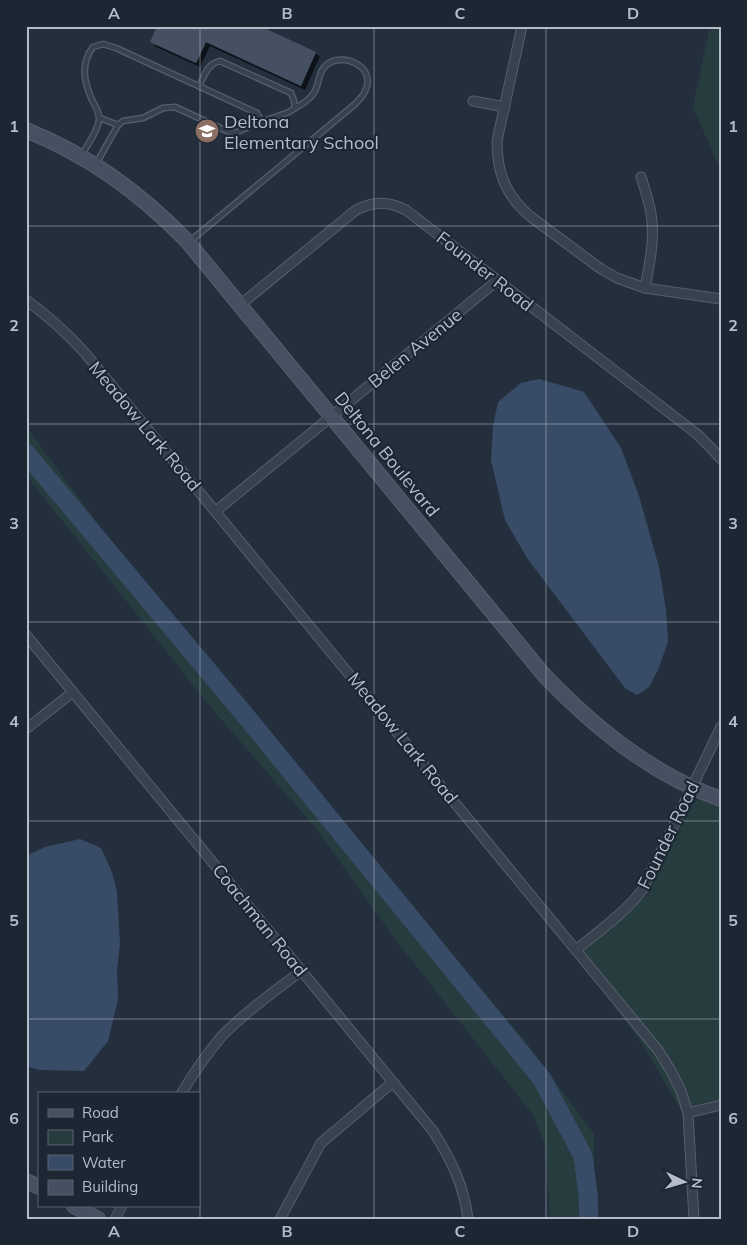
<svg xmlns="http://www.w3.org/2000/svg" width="747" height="1245" viewBox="0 0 747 1245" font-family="Mulish,sans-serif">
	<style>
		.green { fill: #263c3f }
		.water { fill: #394c67 }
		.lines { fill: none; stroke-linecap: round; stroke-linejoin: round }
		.river { stroke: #394c67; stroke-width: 19 }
		.building { fill: #455162; filter: url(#shadow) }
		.lane-casing { stroke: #565f6c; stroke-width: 7 }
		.street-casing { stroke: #565f6c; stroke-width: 11 }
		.secondary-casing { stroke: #565f6c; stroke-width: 16 }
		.lane { stroke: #38414e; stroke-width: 4.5 }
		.street { stroke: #38414e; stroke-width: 9 }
		.secondary { stroke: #465061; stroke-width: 14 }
		.grid { fill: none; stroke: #b4bcc9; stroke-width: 1; stroke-opacity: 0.55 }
		.labels { text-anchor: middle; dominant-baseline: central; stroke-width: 4.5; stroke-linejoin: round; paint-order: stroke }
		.poi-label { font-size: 18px; fill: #b4bcc9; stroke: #1d2633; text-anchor: start }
		.street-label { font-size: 18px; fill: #b4bcc9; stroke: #1d2633 }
		.neatline { fill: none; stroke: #b4bcc9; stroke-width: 2 }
		.grid-label { font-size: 16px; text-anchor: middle; font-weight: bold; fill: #b4bcc9 }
	</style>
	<defs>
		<filter id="shadow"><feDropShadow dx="4" dy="4" stdDeviation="0" flood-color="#0009"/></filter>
	</defs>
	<rect width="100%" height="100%" fill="#242f3e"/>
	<g class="green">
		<path d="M710,26H721V171L693,107Z"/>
		<path d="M26,426L168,619L407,901L525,1041L594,1134V1219H550L545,1145L533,1115L395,939L318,831L213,710L26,475Z"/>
		<path d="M699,796L721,805V1108L685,1117L643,1045L574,952L649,894L678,828Z"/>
	</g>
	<g class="water">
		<path d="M539,379L564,386L584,392L621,448L639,496L659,567L666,610L668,642L658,670L649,687L637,695L625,688L527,558L505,520L491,460L493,426L498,402L521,383Z"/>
		<path d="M80,839L101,848L112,872L117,892L120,944L117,970L118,999L108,1041L84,1071L39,1070L26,1066V856L45,847Z"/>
	</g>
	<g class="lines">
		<path class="river" d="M26,453L245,715L542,1079L583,1156L588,1194L589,1219"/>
	</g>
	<path class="building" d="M157,26H260L316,52L301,86L206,42L196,63L150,42Z"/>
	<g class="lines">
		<defs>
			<g id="lane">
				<path d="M199,86C205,75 207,64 220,61L291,93L294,101L295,108L289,112L258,123"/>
				<path d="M100,118L118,125"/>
				<path d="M82,155C87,145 98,131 99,120C100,113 96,107 93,102C84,83 80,64 93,47L103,44L116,48L257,113L260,118L258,123L235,133L227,131L175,107L163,108L143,118L123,121L118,125L96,164"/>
				<path d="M189,242L354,105C360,99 365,94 367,86C372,65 344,54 329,63C318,70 320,81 315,91C311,99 303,104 295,108"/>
			</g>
			<g id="street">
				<path d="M522,26L497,141C497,174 506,196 531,217L601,269L617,278L645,288L721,299"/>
				<path d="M473,101L505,107"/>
				<path d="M641,177C646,192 651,207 652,222C654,244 649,266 645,288"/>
				<path d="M26,300C48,316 67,333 85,353L658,1050L671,1071L681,1091L688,1113L694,1219"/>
				<path d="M240,305L356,210C374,201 388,201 406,210L697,434L711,448L721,459"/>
				<path d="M216,511L498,280"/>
				<path d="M26,635L433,1131C451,1159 464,1186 468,1219"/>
				<path d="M26,729L73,692"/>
				<path d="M576,950C599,931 625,913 643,889L721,727"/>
				<path d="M181,1094C193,1074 206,1055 221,1037C245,1012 274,992 301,971"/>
				<path d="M688,1113L721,1105"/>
				<path d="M115,1219L122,1206"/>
				<path d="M280,1219L321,1143L393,1082"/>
			</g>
			<g id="secondary">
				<path d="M26,130C90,156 139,192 187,241L544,675C594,727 652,775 721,799"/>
				<path d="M26,1181L39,1187"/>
				<path d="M74,1206L98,1219"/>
			</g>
		</defs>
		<use href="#lane" class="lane-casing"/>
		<use href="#street" class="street-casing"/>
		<use href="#secondary" class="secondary-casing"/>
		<use href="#lane" class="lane"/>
		<use href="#street" class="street"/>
		<use href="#secondary" class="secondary"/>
	</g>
	<path class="grid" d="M200,26V1219M374,26V1219M546,26V1219M26,226H721M26,424H721M26,622H721M26,821H721M26,1019H721"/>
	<defs>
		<symbol id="school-disc" viewBox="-11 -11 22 22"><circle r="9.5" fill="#8d6e63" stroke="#1d2633"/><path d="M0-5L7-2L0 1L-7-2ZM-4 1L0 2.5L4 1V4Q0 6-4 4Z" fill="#fff"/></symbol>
	</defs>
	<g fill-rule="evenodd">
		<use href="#school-disc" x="193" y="117" width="28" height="28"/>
	</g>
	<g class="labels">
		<g class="poi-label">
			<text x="224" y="121">Deltona<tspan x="224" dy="21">Elementary School</tspan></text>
		</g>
		<g class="street-label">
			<text transform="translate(485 271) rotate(38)">Founder Road</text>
			<text transform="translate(415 348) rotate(-39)">Belen Avenue</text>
			<text transform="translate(145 426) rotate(50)">Meadow Lark Road</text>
			<text transform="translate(387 454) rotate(51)">Deltona Boulevard</text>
			<text transform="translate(403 738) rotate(51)">Meadow Lark Road</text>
			<text transform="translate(668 835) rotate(-64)">Founder Road</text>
			<text transform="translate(260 920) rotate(51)">Coachman Road</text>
		</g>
	</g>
	<rect width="747" height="1245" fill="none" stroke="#1d2633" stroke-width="55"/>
	<rect x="38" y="1092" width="162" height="115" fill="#1d2633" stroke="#59626f"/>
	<rect x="48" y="1109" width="25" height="8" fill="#465061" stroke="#59626f"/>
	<text x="82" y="1118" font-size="15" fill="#b4bcc9">Road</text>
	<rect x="48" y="1130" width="25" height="15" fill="#263c3f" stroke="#59626f"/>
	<text x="82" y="1142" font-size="15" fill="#b4bcc9">Park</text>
	<rect x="48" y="1155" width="25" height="15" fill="#394c67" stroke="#59626f"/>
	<text x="82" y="1168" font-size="15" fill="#b4bcc9">Water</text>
	<rect x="48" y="1180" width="25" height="15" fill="#455162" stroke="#59626f"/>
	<text x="82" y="1192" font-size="15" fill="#b4bcc9">Building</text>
	<g transform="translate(684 1182) rotate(95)" stroke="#1d2633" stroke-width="4" paint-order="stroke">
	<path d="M0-4L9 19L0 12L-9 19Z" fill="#b4bcc9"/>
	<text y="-8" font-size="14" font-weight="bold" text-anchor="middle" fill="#b4bcc9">N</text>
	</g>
	<rect x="28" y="28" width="692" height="1190" class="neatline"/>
	<g class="grid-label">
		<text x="114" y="19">A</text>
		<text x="287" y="19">B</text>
		<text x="460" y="19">C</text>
		<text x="633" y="19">D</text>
		<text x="14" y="132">1</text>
		<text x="733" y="132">1</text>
		<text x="14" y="331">2</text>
		<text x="733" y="331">2</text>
		<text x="14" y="529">3</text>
		<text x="733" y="529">3</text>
		<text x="14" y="727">4</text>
		<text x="733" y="727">4</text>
		<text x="14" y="926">5</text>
		<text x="733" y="926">5</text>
		<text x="14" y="1124">6</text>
		<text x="733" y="1124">6</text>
		<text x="114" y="1237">A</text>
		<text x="287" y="1237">B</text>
		<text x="460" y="1237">C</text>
		<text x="633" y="1237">D</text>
	</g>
</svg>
